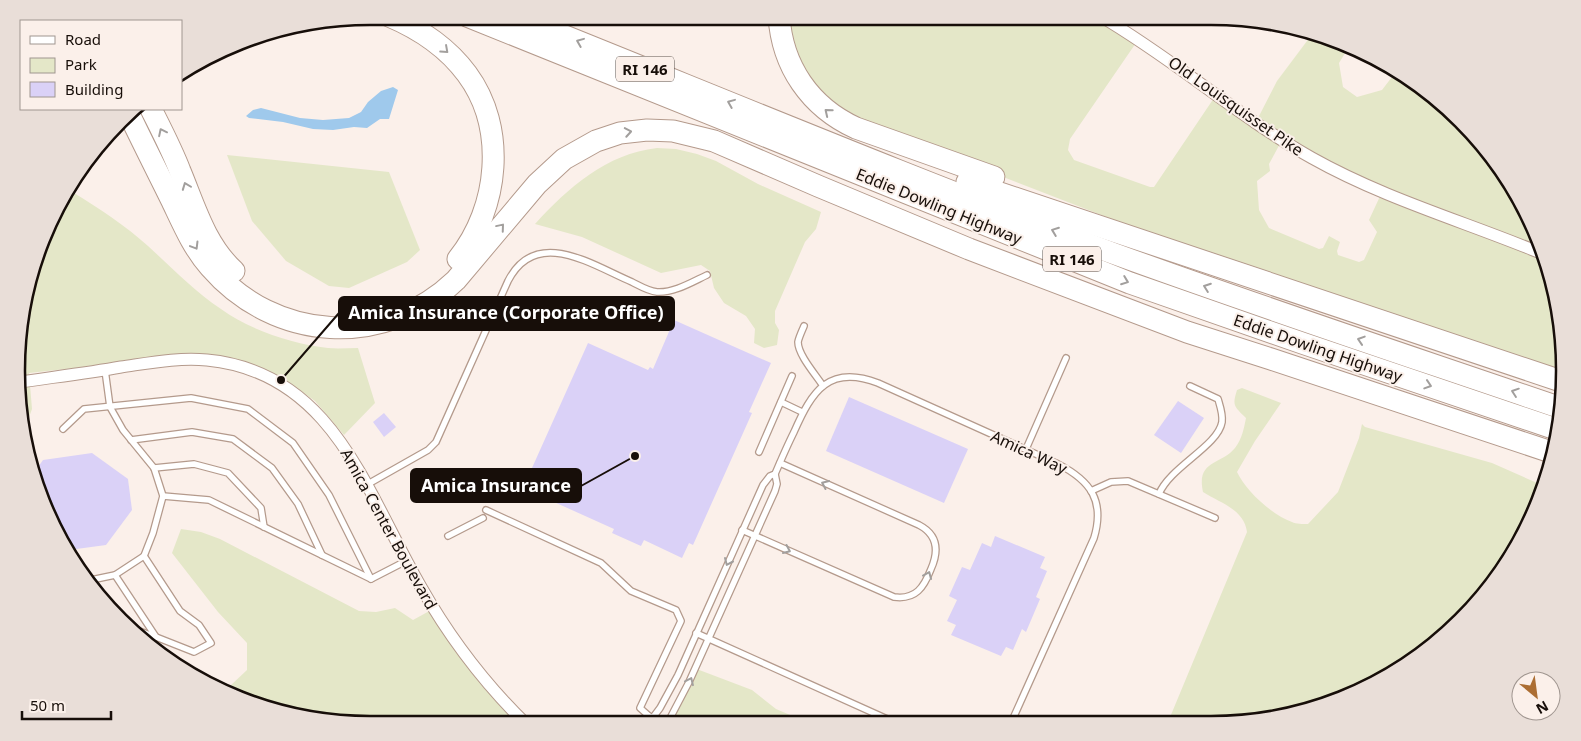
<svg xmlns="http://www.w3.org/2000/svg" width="1581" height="741" viewBox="0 0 1581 741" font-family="'Noto Sans',sans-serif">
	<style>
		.green { fill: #e4e7c8; fill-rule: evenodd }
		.water { fill: #9fc9ec }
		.building { fill: #dad1f7 }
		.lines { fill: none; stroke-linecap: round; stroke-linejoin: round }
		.service-casing { stroke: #b49a8c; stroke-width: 8 }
		.minor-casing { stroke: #b49a8c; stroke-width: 13 }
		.motorway-casing { stroke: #b49a8c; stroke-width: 23 }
		.service { stroke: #fff; stroke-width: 5.5 }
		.minor { stroke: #fff; stroke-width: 11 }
		.motorway { stroke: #fff; stroke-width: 21 }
		.oneway { stroke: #a29f9d }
		.labels { text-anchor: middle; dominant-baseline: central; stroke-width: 4; stroke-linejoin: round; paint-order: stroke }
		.shield { fill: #fbf0ea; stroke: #5b524c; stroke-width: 1 }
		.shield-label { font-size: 15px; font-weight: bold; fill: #170e09 }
		.street-label { font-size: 16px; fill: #170e09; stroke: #fbf0ea }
		.rim { fill: none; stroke: #170e09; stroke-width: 2.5 }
		.leader { fill: none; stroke: #170e09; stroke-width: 2 }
		.callout-dot { fill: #170e09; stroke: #fbf0ea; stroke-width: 2 }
		.callout { fill: #170e09; stroke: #170e09; stroke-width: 2 }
		.callout-label { font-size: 18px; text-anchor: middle; font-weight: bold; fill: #fff }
	</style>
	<rect width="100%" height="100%" fill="#fbf0ea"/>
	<g class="green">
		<path d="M772,16H1104L1138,40L1070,139L1068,150L1074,160L1150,187H1154L1214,98L1258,118L1277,81L1313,33L1346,43L1350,45L1339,63L1343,87L1357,97L1382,90L1395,73V69L1408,76L1461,120L1505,174L1538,235L1558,302L1565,371L1564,380L1202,254L830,110ZM1282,140L1382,192L1369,220L1377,232L1364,260L1359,262L1338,255L1337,251L1340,242L1329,236L1323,248L1319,249L1269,228L1259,210L1257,181L1270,171L1269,164Z"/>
		<path d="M657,148L676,149L697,154L716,161L758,184L821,212L816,229L805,242L775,311V323L779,330L777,345L764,348L754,343L755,329L746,316L724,303L714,288L710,271L701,265L661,273L582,237L535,224C569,187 606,154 657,148Z"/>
		<path d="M227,155L389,172L420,250L407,262L349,288L329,286L286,261L252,221Z"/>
		<path d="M67,191L74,193C100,209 126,226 148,246C172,268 194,291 221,309C250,330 292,344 328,348C338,349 348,348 358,348L375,403L344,435L315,401L291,384L243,362L208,356L166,358L29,373L32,409L24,431L19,417L23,301L43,235Z"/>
		<path d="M1242,388L1281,403L1255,441L1237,472C1246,491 1272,515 1292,522C1296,524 1303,524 1308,524L1338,492L1359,438L1362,424L1365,427L1492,463L1544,486L1538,506L1491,586L1426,651L1346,698L1257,722H1168L1247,532C1244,509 1220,503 1203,492C1196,460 1221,465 1235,448C1242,439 1244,428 1246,418C1234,406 1232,406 1237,390Z"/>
		<path d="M181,529L201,532L220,539L359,611L376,612L395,608L413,620L433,609L478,669L530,724L370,725L301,718L235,698L215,687L230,686L247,670V643L218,612L172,553Z"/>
		<path d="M694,668L752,690L776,709L809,723L665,724Z"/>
	</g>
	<path class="water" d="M393,87L398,90L389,119H380L367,128L354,127L333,130L313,129L283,122L249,118L246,116L253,110L261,108L300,118L323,120L349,118L361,112L368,102L381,91Z"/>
	<g class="building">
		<path d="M674,320L771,363L749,412L752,413L693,545L689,543L682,558L644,540L641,546L612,533L614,529L523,488L588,343L648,370L650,367L653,369Z"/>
		<path d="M849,397L968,449L944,503L826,451Z"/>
		<path d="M1178,401L1204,418L1181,453L1154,435Z"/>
		<path d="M384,413L396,427L384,437L373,422Z"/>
		<path d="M92,453L128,479L132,510L106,545L69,550L53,527L36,470L43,460Z"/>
		<path d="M995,536L1045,557L1040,568L1047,571L1036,597L1040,599L1026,632L1022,629L1013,650L1006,647L1001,656L951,635L956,625L947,621L957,600L949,596L962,567L970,570L982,543L991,547Z"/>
	</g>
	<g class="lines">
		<defs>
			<g id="service">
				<path d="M804,326C802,331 799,337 798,342C798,355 816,375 823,386"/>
				<path d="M781,402L802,412"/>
				<path d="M63,429L84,409L191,398L248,409L293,443L329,495L371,579"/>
				<path d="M131,440L192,432L233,439L272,468L298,504L322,555"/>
				<path d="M1026,449L1066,358"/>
				<path d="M759,452L792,376"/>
				<path d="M154,468L194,464L228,473L261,508L264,527"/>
				<path d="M368,484L428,450L436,442L508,281C536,226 592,265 632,282C640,286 648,291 657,292C674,293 692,282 707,275"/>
				<path d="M1091,491L1111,482L1128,481L1215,518"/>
				<path d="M1159,494C1170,467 1218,446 1222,422C1223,414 1220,406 1218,399L1190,386"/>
				<path d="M163,496L209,500L371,579L406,561"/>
				<path d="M486,510L601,563L631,591L676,610L681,621L640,708L649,716L663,724"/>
				<path d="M742,530L894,597C916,600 924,587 931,569C939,551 938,535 919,525L780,463"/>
				<path d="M448,536L483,518"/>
				<path d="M115,575L156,637L194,652L211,643L199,625L180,611L144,556"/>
				<path d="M91,580L115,575L144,556L153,533L163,496L154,468L123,430L110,407L105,370"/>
				<path d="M128,627L156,637"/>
				<path d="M696,633L896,723"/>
				<path d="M648,724L660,708L678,675L763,485L770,476L775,474"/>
				<path d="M667,724L689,682L775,491L777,484L775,474C781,460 787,446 794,432C812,391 829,364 878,383L1058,464C1091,481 1105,501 1094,538L1011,723"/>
			</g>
			<g id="minor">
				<path d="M1100,16C1174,59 1237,116 1312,158C1385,199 1466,222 1543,254"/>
				<path d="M20,382C54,377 88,373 121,367C149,363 179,357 207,360C334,372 367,495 421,587C450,638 485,684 526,724"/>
			</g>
			<g id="motorway">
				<path d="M389,16C420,29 447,47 467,74C507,128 499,208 458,259"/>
				<path d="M467,16L1130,283L1302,343L1559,430"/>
				<path d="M515,16C715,96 913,179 1115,254C1263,308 1412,357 1561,408"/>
				<path d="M779,16C782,66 810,107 856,128L994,177"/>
				<path d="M151,109C161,129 172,150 180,171C195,207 205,244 234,271"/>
				<path d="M130,116C144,145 158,173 172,201C183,224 193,248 210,267C275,342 384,349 456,280L537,184L564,159L596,141L620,133L647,130L673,131L714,141L818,186L969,249L1187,332L1271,359L1554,453"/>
				<path d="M967,182L1564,382"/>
			</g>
		</defs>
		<use href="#service" class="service-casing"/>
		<use href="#minor" class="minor-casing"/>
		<use href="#motorway" class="motorway-casing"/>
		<use href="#service" class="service"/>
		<use href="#minor" class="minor"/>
		<use href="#motorway" class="motorway"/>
	</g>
	<defs><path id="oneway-chevron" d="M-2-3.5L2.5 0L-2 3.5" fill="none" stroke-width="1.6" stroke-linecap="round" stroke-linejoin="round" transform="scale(1.25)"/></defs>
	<g class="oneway">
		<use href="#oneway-chevron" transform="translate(580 42) rotate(-158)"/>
		<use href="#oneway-chevron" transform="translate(445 50) rotate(42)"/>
		<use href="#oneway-chevron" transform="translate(731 103) rotate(-158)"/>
		<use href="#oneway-chevron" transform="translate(828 112) rotate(-141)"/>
		<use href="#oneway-chevron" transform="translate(162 132) rotate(-116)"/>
		<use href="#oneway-chevron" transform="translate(628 132) rotate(-10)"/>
		<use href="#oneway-chevron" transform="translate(186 186) rotate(-111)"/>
		<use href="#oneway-chevron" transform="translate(501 227) rotate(-50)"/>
		<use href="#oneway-chevron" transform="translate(1055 231) rotate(-159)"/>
		<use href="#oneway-chevron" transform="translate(195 246) rotate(59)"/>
		<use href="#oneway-chevron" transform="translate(1125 281) rotate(21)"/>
		<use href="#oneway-chevron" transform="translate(1207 287) rotate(-160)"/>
		<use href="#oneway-chevron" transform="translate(1361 340) rotate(-162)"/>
		<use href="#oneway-chevron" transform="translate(1428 385) rotate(18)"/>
		<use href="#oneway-chevron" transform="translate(1515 392) rotate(-161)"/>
		<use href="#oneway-chevron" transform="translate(825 484) rotate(-156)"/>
		<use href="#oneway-chevron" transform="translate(787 550) rotate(24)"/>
		<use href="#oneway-chevron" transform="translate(728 562) rotate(114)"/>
		<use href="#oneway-chevron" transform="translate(928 575) rotate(-67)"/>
		<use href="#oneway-chevron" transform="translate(690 681) rotate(-65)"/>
	</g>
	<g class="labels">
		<g class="shield">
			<rect x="616" y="56.5" width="58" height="25" rx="4"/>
			<rect x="1043" y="246.5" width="58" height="25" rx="4"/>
		</g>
		<g class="shield-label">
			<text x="645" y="69">RI 146</text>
			<text x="1072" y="259">RI 146</text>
		</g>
		<g class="street-label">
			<text transform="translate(1236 106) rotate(35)">Old Louisquisset Pike</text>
			<text transform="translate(939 206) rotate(22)">Eddie Dowling Highway</text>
			<text transform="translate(1318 348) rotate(19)">Eddie Dowling Highway</text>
			<text transform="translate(1029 452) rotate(25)">Amica Way</text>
			<text transform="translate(389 529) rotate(61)">Amica Center Boulevard</text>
		</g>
	</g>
	<path d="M0 0H1581V741H0ZM370 25H1211A345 345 0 0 1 1556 370V371A345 345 0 0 1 1211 716H370A345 345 0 0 1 25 371V370A345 345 0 0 1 370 25Z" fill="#e9ded8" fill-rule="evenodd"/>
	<path class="rim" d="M370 25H1211A345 345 0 0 1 1556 370V371A345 345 0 0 1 1211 716H370A345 345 0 0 1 25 371V370A345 345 0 0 1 370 25Z"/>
	<path class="leader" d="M281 380L339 313M635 456L581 486"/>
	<g class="callout-dot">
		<circle cx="281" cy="380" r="5"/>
		<circle cx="635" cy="456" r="5"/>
	</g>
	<g class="callout">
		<rect x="339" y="297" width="335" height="33" rx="5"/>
		<rect x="411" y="469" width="170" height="33" rx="5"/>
	</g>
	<g class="callout-label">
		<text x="506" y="319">Amica Insurance (Corporate Office)</text>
		<text x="496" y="492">Amica Insurance</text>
	</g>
	<rect x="20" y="20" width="162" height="90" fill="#fbf0ea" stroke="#a09690"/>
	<rect x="30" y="36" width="25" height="8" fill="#ffffff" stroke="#a09690"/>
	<text x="65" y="45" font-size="15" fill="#170e09">Road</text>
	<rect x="30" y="58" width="25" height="15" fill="#e4e7c8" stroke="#a09690"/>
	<text x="65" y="70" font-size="15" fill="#170e09">Park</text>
	<rect x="30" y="82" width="25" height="15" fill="#dad1f7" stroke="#a09690"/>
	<text x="65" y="95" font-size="15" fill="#170e09">Building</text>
	<g transform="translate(1536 696) rotate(151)"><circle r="24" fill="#fbf0ea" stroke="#a09690"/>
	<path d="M0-4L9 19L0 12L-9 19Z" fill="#ac6e33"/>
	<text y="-8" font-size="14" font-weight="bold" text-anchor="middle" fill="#170e09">N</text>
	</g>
	<path d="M22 711v8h89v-8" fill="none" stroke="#170e09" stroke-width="2.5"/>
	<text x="30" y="711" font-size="15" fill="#170e09" stroke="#fbf0ea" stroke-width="4" paint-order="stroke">50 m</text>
</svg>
